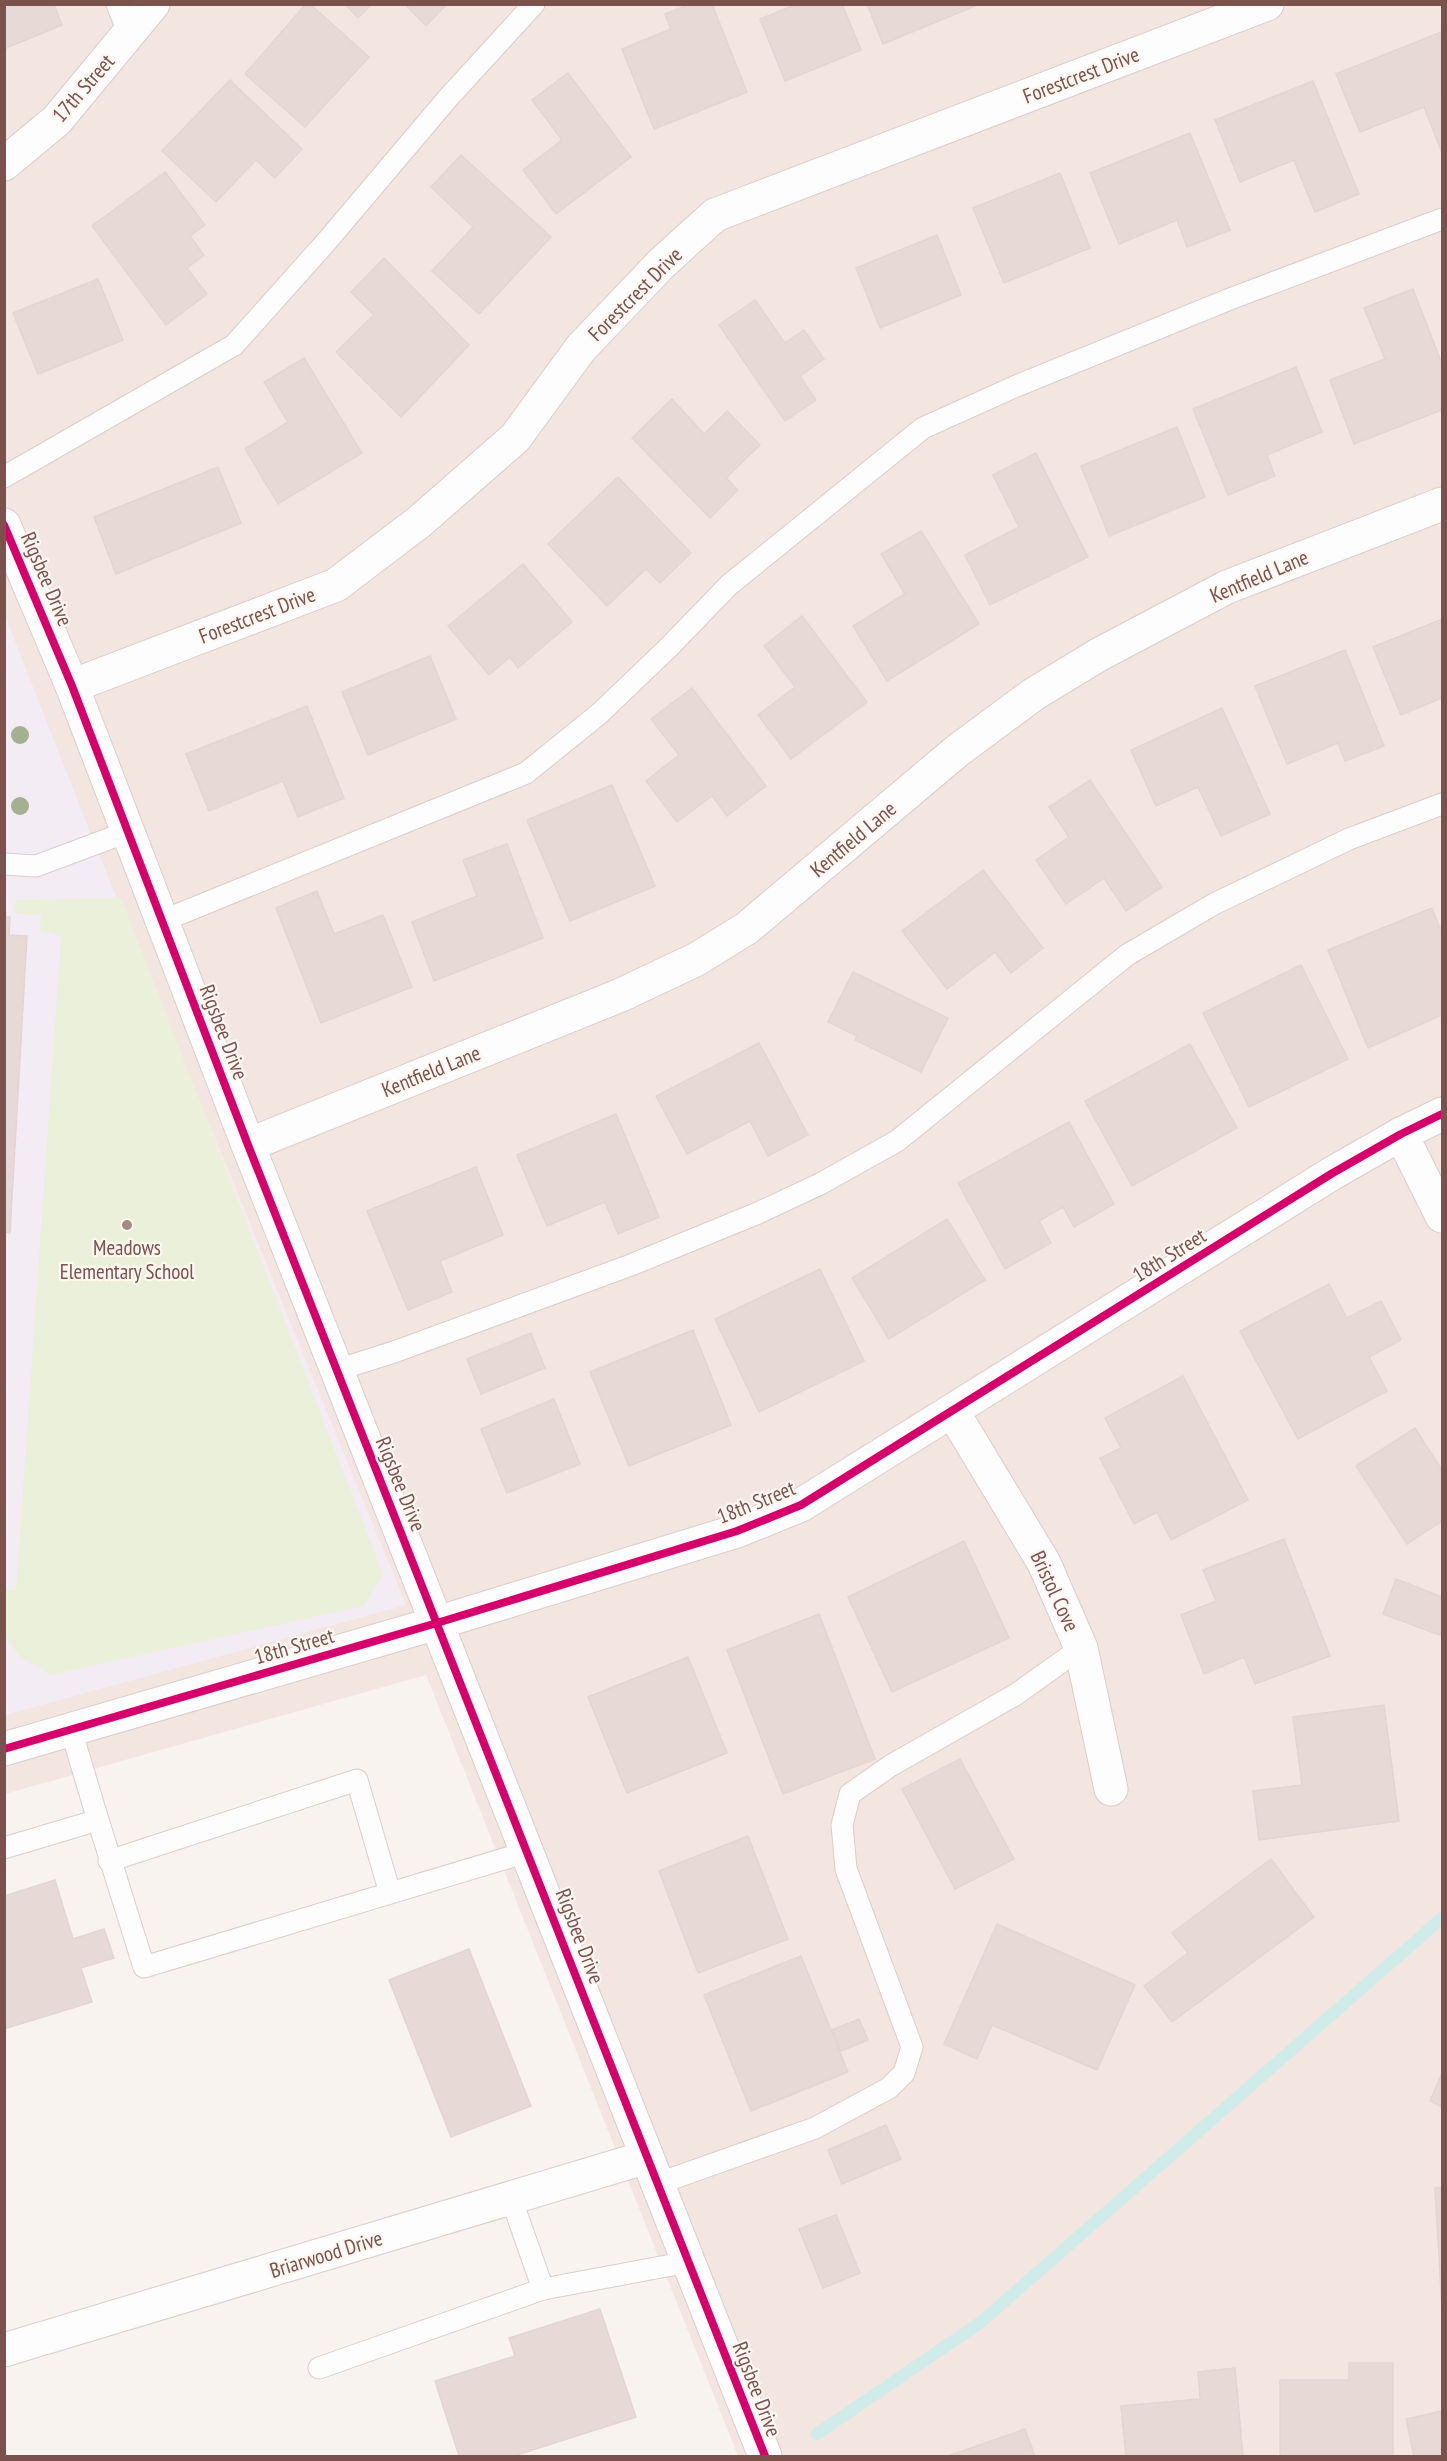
<svg xmlns="http://www.w3.org/2000/svg" width="1447" height="2461" viewBox="0 0 1447 2461" font-family="'PT Sans Narrow',sans-serif">
	<style>
		.residential { fill: #f3e5df }
		.education { fill: #f4ecf5 }
		.green { fill: #ebf0da }
		.lines { fill: none; stroke-linecap: round; stroke-linejoin: round }
		.stream { stroke: #cfece8; stroke-width: 12 }
		.building { fill: #e6d9d6; stroke: #e3d5d1; stroke-width: 1.5 }
		.service-casing { stroke: #d9cecc; stroke-width: 23 }
		.minor-casing { stroke: #d9cecc; stroke-width: 35 }
		.tertiary-casing { stroke: #d9cecc; stroke-width: 35 }
		.service { stroke: #fefdfd; stroke-width: 21 }
		.minor { stroke: #fefdfd; stroke-width: 33 }
		.tertiary { stroke: #fefdfd; stroke-width: 33 }
		.cycleway-casing { stroke: #fff7f2; stroke-width: 11 }
		.cycleway { stroke: #d6006c; stroke-width: 8 }
		.tree { fill: #a4b08f }
		.poi-dot { fill: #a78a85; stroke: #fff7f2; stroke-width: 2 }
		.labels { text-anchor: middle; dominant-baseline: central; stroke-width: 4.5; stroke-linejoin: round; paint-order: stroke }
		.street-label { font-size: 21px; fill: #7b514c; stroke: #fff7f2 }
		.poi-label { font-size: 21px; fill: #7b514c; stroke: #fff7f2 }
	</style>
	<rect width="100%" height="100%" fill="#f9f3ef"/>
	<path class="residential" d="M5,5H1442V2456H738L426,1675L5,1794Z"/>
	<path class="education" d="M4,613L95,845L406,1605L5,1715Z"/>
	<path class="green" d="M121,898L383,1574L364,1606L51,1675L19,1656L5,1636L4,1589L16,1591L61,936L40,930L41,915L14,913L17,900Z"/>
	<g class="lines">
		<path class="stream" d="M817,2434L981,2322L1442,1918"/>
	</g>
	<g class="building">
		<path d="M4,4H54L62,25L4,49Z"/>
		<path d="M306,4H310L369,57L305,127L245,74Z"/>
		<path d="M345,4H372L358,18Z"/>
		<path d="M405,4H447L426,26Z"/>
		<path d="M690,4H712L747,92L654,129L622,49L671,29L665,14Z"/>
		<path d="M797,4H842L861,50L785,81L760,19Z"/>
		<path d="M867,4H980L883,44Z"/>
		<path d="M1441,32L1442,153L1424,107L1360,132L1336,74Z"/>
		<path d="M568,73L631,157L556,214L523,170L562,140L532,100Z"/>
		<path d="M230,80L302,149L275,178L256,160L216,202L162,151Z"/>
		<path d="M1313,81L1359,194L1315,212L1294,160L1240,182L1215,120Z"/>
		<path d="M1190,133L1230,230L1187,247L1177,220L1119,244L1090,173Z"/>
		<path d="M461,155L551,237L479,314L432,271L473,227L431,187Z"/>
		<path d="M165,172L205,225L190,236L204,255L187,268L207,294L166,325L92,226Z"/>
		<path d="M1060,173L1090,248L1004,283L973,208Z"/>
		<path d="M937,235L961,295L880,328L856,268Z"/>
		<path d="M384,258L469,345L401,417L336,352L374,315L351,292Z"/>
		<path d="M98,279L123,340L38,374L13,313Z"/>
		<path d="M1413,289L1442,364V410L1354,444L1330,380L1385,359L1364,308Z"/>
		<path d="M755,300L785,343L804,330L824,359L800,376L816,400L785,421L719,325Z"/>
		<path d="M304,358L362,453L278,504L245,449L288,422L264,382Z"/>
		<path d="M1296,367L1322,432L1267,455L1275,476L1228,495L1193,409Z"/>
		<path d="M672,399L704,434L727,411L760,445L726,478L738,490L710,518L632,438Z"/>
		<path d="M1177,427L1205,497L1109,536L1081,466Z"/>
		<path d="M1036,453L1088,557L990,605L965,555L1019,527L993,475Z"/>
		<path d="M218,467L241,523L116,574L94,517Z"/>
		<path d="M618,477L691,553L660,583L646,569L607,606L548,544Z"/>
		<path d="M921,531L979,624L887,681L853,626L905,594L881,554Z"/>
		<path d="M523,564L572,622L518,668L510,657L489,675L448,626Z"/>
		<path d="M802,616L867,702L791,759L758,715L795,687L764,646Z"/>
		<path d="M1442,619V698L1401,715L1373,647Z"/>
		<path d="M1345,650L1384,746L1345,761L1338,743L1287,764L1255,686Z"/>
		<path d="M430,656L456,719L368,755L342,692Z"/>
		<path d="M692,688L766,786L727,816L712,796L677,822L646,781L679,755L651,719Z"/>
		<path d="M307,706L344,798L298,817L283,781L209,811L186,754Z"/>
		<path d="M1222,708L1270,814L1221,836L1198,787L1156,806L1131,750Z"/>
		<path d="M1090,780L1162,887L1126,911L1104,878L1066,904L1036,860L1069,837L1049,807Z"/>
		<path d="M612,785L655,886L570,921L527,820Z"/>
		<path d="M507,844L543,938L434,981L412,922L477,896L463,860Z"/>
		<path d="M983,870L1043,948L1011,973L995,952L947,989L902,931Z"/>
		<path d="M317,891L334,934L383,915L412,987L321,1023L276,908Z"/>
		<path d="M1432,908L1442,933V1015L1368,1048L1328,950Z"/>
		<path d="M4,917H10L9,935L27,936L10,1233L4,1232Z"/>
		<path d="M1301,965L1348,1059L1249,1107L1203,1013Z"/>
		<path d="M853,972L948,1018L921,1072L855,1040L857,1036L828,1022Z"/>
		<path d="M759,1043L808,1135L768,1156L750,1121L687,1154L656,1096Z"/>
		<path d="M1190,1044L1237,1128L1132,1186L1085,1101Z"/>
		<path d="M616,1114L659,1217L618,1234L605,1202L547,1226L517,1155Z"/>
		<path d="M1069,1122L1114,1204L1074,1227L1063,1207L1039,1221L1051,1243L1005,1269L958,1183Z"/>
		<path d="M476,1167L503,1235L440,1261L452,1292L408,1310L367,1211Z"/>
		<path d="M947,1219L985,1280L889,1339L852,1278Z"/>
		<path d="M820,1269L864,1361L759,1412L715,1319Z"/>
		<path d="M1329,1284L1347,1318L1381,1301L1401,1340L1369,1357L1387,1391L1298,1439L1240,1331Z"/>
		<path d="M693,1330L731,1425L629,1466L590,1372Z"/>
		<path d="M531,1333L545,1368L481,1394L467,1359Z"/>
		<path d="M1183,1376L1248,1500L1171,1540L1157,1512L1134,1524L1100,1458L1121,1448L1105,1418Z"/>
		<path d="M554,1399L580,1464L507,1493L481,1429Z"/>
		<path d="M1415,1428L1442,1470V1521L1407,1544L1356,1466Z"/>
		<path d="M1284,1539L1330,1656L1255,1684L1244,1657L1204,1674L1181,1615L1216,1601L1203,1570Z"/>
		<path d="M964,1541L1009,1638L892,1692L848,1597Z"/>
		<path d="M1396,1579L1442,1597V1636L1383,1614Z"/>
		<path d="M819,1614L875,1759L783,1794L727,1650Z"/>
		<path d="M688,1657L727,1753L627,1793L588,1697Z"/>
		<path d="M1384,1705L1399,1821L1259,1840L1253,1791L1302,1785L1293,1717Z"/>
		<path d="M960,1759L1014,1859L955,1889L902,1789Z"/>
		<path d="M748,1836L788,1939L698,1973L659,1871Z"/>
		<path d="M1271,1859L1314,1917L1172,2022L1144,1986L1188,1953L1172,1933Z"/>
		<path d="M55,1880L73,1939L104,1929L114,1958L81,1968L92,2002L4,2029V1896Z"/>
		<path d="M997,1924L1135,1985L1097,2070L992,2025L977,2059L944,2044Z"/>
		<path d="M469,1949L531,2106L451,2137L389,1980Z"/>
		<path d="M801,1956L848,2072L751,2111L704,1995Z"/>
		<path d="M859,2019L868,2040L841,2051L832,2030Z"/>
		<path d="M1442,2073V2107L1430,2101Z"/>
		<path d="M886,2125L901,2159L842,2184L828,2150Z"/>
		<path d="M1442,2187V2310L1435,2188Z"/>
		<path d="M836,2215L860,2273L823,2288L799,2229Z"/>
		<path d="M600,2309L636,2417L514,2456H459L435,2381L515,2356L509,2338Z"/>
		<path d="M1349,2363H1393V2456H1280V2380H1349Z"/>
		<path d="M1235,2368L1243,2456H1126L1121,2406L1200,2399L1198,2372Z"/>
		<path d="M1442,2411V2456H1414L1406,2419Z"/>
		<path d="M1025,2429L1035,2456H948Z"/>
	</g>
	<g class="lines">
		<defs>
			<g id="service">
				<path d="M117,4L129,34"/>
				<path d="M4,477L234,345L327,241L448,98L534,4"/>
				<path d="M4,864L36,866L127,832"/>
				<path d="M162,921L526,773L599,714L668,648L729,585L923,428L1014,387L1230,299L1442,219"/>
				<path d="M337,1370L394,1352L631,1265L758,1213L820,1184L897,1141L1127,955L1214,904L1349,839L1442,804"/>
				<path d="M71,1730L98,1820"/>
				<path d="M4,1848L98,1820L144,1967L527,1852"/>
				<path d="M109,1861L357,1780L390,1893"/>
				<path d="M657,2184L815,2128L889,2088L904,2073L912,2047L846,1869L842,1825L850,1794L890,1766L1015,1695L1081,1648"/>
				<path d="M511,2198L543,2289"/>
				<path d="M319,2368L543,2289L688,2262"/>
			</g>
			<g id="minor">
				<path d="M4,164L57,120L153,4"/>
				<path d="M72,686L336,585L419,522L515,438L581,348L661,264L715,215L1267,4"/>
				<path d="M1401,1134L1442,1216"/>
				<path d="M248,1145L621,995L697,959L747,928L957,751L1034,694L1100,654L1227,587L1442,504"/>
				<path d="M953,1412L1044,1563L1081,1648L1111,1789"/>
				<path d="M4,2350L647,2157"/>
			</g>
			<g id="tertiary">
				<path d="M4,525L72,686L248,1145L765,2456"/>
				<path d="M4,1749L437,1623L737,1531L801,1505L1331,1174L1401,1134L1442,1114"/>
			</g>
		</defs>
		<use href="#service" class="service-casing"/>
		<use href="#minor" class="minor-casing"/>
		<use href="#tertiary" class="tertiary-casing"/>
		<use href="#service" class="service"/>
		<use href="#minor" class="minor"/>
		<use href="#tertiary" class="tertiary"/>
		<defs>
			<g id="cycleway">
				<path d="M4,525L72,686L248,1145L765,2456"/>
				<path d="M4,1749L437,1623L737,1531L801,1505L1331,1174L1401,1134L1442,1114"/>
			</g>
		</defs>
		<use href="#cycleway" class="cycleway-casing"/>
		<use href="#cycleway" class="cycleway"/>
	</g>
	<g class="tree">
		<circle cx="20" cy="735" r="9"/>
		<circle cx="20" cy="806" r="9"/>
	</g>
	<circle class="poi-dot" cx="127" cy="1225" r="6"/>
	<g class="labels">
		<g class="street-label">
			<text transform="translate(1081 75) rotate(-21)">Forestcrest Drive</text>
			<text transform="translate(83 88) rotate(-49)">17th Street</text>
			<text transform="translate(635 294) rotate(-45)">Forestcrest Drive</text>
			<text transform="translate(1259 576) rotate(-23)">Kentfield Lane</text>
			<text transform="translate(47 579) rotate(67)">Rigsbee Drive</text>
			<text transform="translate(257 615) rotate(-21)">Forestcrest Drive</text>
			<text transform="translate(853 839) rotate(-40)">Kentfield Lane</text>
			<text transform="translate(224 1032) rotate(69)">Rigsbee Drive</text>
			<text transform="translate(431 1071) rotate(-22)">Kentfield Lane</text>
			<text transform="translate(1169 1255) rotate(-32)">18th Street</text>
			<text transform="translate(401 1484) rotate(68)">Rigsbee Drive</text>
			<text transform="translate(756 1502) rotate(-22)">18th Street</text>
			<text transform="translate(1055 1591) rotate(65)">Bristol Cove</text>
			<text transform="translate(294 1646) rotate(-16)">18th Street</text>
			<text transform="translate(580 1936) rotate(69)">Rigsbee Drive</text>
			<text transform="translate(326 2254) rotate(-17)">Briarwood Drive</text>
			<text transform="translate(757 2389) rotate(69)">Rigsbee Drive</text>
		</g>
		<g class="poi-label">
			<text x="127" y="1247">Meadows<tspan x="127" dy="24">Elementary School</tspan></text>
		</g>
	</g>
	<rect width="1447" height="2461" fill="none" stroke="#7b514c" stroke-width="12"/>
</svg>
